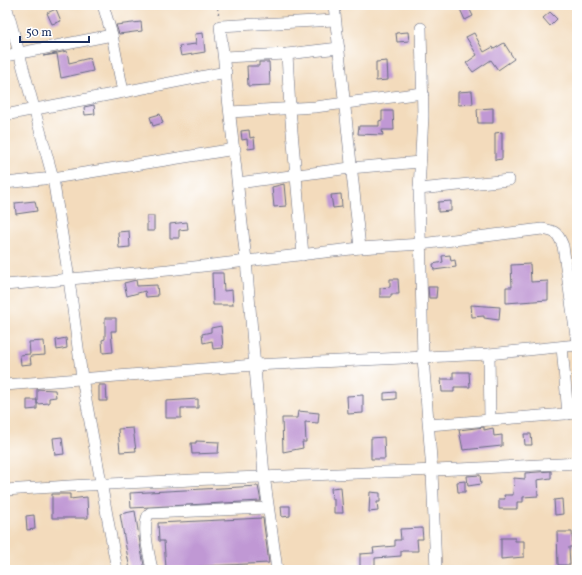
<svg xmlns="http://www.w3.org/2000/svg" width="582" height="575" viewBox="0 0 582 575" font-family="Vollkorn,serif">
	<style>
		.building { fill: #c098d4 }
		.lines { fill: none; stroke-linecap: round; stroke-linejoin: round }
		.street-casing { stroke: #676b7f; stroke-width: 12 }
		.path { stroke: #676b7f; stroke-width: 1.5; stroke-dasharray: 1 3; stroke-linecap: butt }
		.street { stroke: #fff; stroke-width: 11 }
	</style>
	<rect width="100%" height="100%" fill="#fff"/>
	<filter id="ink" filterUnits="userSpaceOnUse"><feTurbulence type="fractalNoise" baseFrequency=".025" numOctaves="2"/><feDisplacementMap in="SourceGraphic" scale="8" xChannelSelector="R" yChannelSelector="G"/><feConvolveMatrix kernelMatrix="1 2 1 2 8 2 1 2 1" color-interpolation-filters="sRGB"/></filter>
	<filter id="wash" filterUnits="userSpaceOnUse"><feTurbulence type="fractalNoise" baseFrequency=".012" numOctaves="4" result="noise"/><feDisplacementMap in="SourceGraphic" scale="16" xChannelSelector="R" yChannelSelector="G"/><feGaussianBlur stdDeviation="0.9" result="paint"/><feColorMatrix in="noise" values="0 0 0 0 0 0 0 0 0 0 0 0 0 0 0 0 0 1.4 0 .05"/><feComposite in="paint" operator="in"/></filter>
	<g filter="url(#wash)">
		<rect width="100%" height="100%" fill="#f3dbbc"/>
		<g id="blocks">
			<g class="building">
				<path d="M468,6L473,16L465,20L460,9Z"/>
				<path d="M56,9L61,21L52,24L47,13Z"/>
				<path d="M550,12L557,19L550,26L543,18Z"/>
				<path d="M141,22L142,31L119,34L116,25Z"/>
				<path d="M408,32L409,41L397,42L396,33Z"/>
				<path d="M203,33L205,52L181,56L179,46L196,44L195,34Z"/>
				<path d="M474,33L484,52L493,47L494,49L504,43L514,59L498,70L491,60L473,72L466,63L477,55L466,37Z"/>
				<path d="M67,51L69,63L90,58L93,71L61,78L57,54L43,56Z"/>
				<path d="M387,61L388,80L376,81V62Z"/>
				<path d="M259,62H269L270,85L248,86L247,66H259Z"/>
				<path d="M472,91L473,104L458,105V92Z"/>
				<path d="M94,105L95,114L85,115L84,107Z"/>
				<path d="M493,108V123H478L477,109Z"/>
				<path d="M382,111H393L394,130H382L383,135L358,134L359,126H379V121L382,120Z"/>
				<path d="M160,114L163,123L153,126L150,117Z"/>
				<path d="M249,130L250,138L254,137L255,148L248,149L247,139L242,140L241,131Z"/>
				<path d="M502,132V159L495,160V133Z"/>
				<path d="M284,184L286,206L274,207L272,187Z"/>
				<path d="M341,194L342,207L333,208L331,195Z"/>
				<path d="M35,201L37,211L16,214L15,203Z"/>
				<path d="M451,201V211L438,212V202Z"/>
				<rect x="147" y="216" width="7" height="15"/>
				<path d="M187,222L188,229L179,230V238H170V224Z"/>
				<path d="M129,231L130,247L119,248L118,232Z"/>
				<path d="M450,255L451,261L455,260L456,267L434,270L433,264L443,262L442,256Z"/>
				<path d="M530,264L531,282L548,281V300L506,303V287H512L511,265Z"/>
				<path d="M212,273H223L224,291L232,290L233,305H213Z"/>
				<path d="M390,279H398L399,294H391V297H380V288L390,287Z"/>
				<path d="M136,280L137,286L157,285L158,296L146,297L145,291L127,296L124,283Z"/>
				<path d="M428,287H437L436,298H429Z"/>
				<path d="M471,305L500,307L499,320L484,318V316L472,317Z"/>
				<path d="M105,318H116V331H111L113,352L103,353L102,340L105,339Z"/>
				<path d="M221,326L223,348L213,349L212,341L203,343L202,334L211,332V328Z"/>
				<path d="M66,338L67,348L57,350L56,340Z"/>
				<path d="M44,341L45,355L30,356L31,364L21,365L20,355L30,354L29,342Z"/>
				<path d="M453,372H469L470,387H454V392H442L441,379H453Z"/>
				<path d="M99,385H106L107,401H99Z"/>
				<path d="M37,389L55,390L56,397L49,398V403L37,404Z"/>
				<path d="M396,392V399L384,400V393Z"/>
				<path d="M363,395V413L348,414L347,396Z"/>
				<path d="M198,399V408H181V418H166V401Z"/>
				<path d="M27,400H37V409L27,410Z"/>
				<path d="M298,411L319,413L318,423L305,422L306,442H302L303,448L283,452L282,418H297Z"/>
				<path d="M484,427V430L493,428L494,436L502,435V446L463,450L459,430Z"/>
				<path d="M133,428L136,451L120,452L118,429Z"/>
				<path d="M524,434H531L532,445H525Z"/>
				<path d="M62,437L64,454L55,455L53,438Z"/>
				<path d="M384,437L385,459H371V438Z"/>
				<path d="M196,441L219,442L218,453L192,454L191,443H196Z"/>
				<path d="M551,471V478L537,480L538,496L523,497V502H517V509H499V499H505L504,495H513L514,478L525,479V473Z"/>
				<path d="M480,475L481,484L468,486L467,476Z"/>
				<path d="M465,481V492H458L457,482Z"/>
				<path d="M258,486L261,501L131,508L130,493Z"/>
				<path d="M341,487L343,513H334V499H332L331,488Z"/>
				<path d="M370,492L380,493V502H377L378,511L369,512Z"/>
				<path d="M52,494H70V499L87,497L88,518H52Z"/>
				<path d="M562,499L563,514L555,515L554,500Z"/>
				<path d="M281,506H290V516L282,517Z"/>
				<path d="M135,511L141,550L145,570H130L120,514Z"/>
				<path d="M34,515L35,529L27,530L26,516Z"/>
				<path d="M263,518L269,563L166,568L164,541H159L158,523Z"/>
				<path d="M422,528L423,539H417L418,551H401V556L375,558V570H360V554L374,553L373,548L395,546V540H401L400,529Z"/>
				<path d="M557,532H572L573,547H569L570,565H558Z"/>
				<path d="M501,538H515V541H524V557L501,559Z"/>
			</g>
		</g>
	</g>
	<g filter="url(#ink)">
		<use href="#blocks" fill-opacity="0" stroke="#676b7f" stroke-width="1"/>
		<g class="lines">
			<defs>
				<g id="street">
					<path d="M6,5L53,178L69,279L82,378L117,570"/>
					<path d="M103,5L112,35L123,92"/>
					<path d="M334,5L360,248"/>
					<path d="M421,28L423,116L419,189L423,358L432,471L436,570"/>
					<path d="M287,54L290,109L303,255"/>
					<path d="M5,56L112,35"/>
					<path d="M224,57L287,54L339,48"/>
					<path d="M230,112L315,107L423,93"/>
					<path d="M5,115L226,72"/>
					<path d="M5,183L53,178L235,149"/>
					<path d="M238,183L350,168L420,162"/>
					<path d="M419,189L509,180"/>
					<path d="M5,285L168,270L360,248L421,244L542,229C556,231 558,233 563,246L577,343"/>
					<path d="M562,347L568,414"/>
					<path d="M5,385L254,365L489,354L577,345"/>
					<path d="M490,420L577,413"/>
					<path d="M429,425L490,420L489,354"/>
					<path d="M5,490C196,477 386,474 577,463"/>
					<path d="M152,570C150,558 140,521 150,513L268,508"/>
					<path d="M277,570L264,475L246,260L220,26L335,20"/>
				</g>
			</defs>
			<use href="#street" class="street-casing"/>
			<path class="path" d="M217,5L219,17"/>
			<use href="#street" class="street"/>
		</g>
	</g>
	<rect width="582" height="575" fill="none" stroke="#fff" stroke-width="20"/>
	<path d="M20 36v6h69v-6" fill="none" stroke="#1b2f5e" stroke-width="2"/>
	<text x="26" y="36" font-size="12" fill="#1b2f5e" stroke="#ffffff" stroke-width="3" paint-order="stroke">50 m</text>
</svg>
